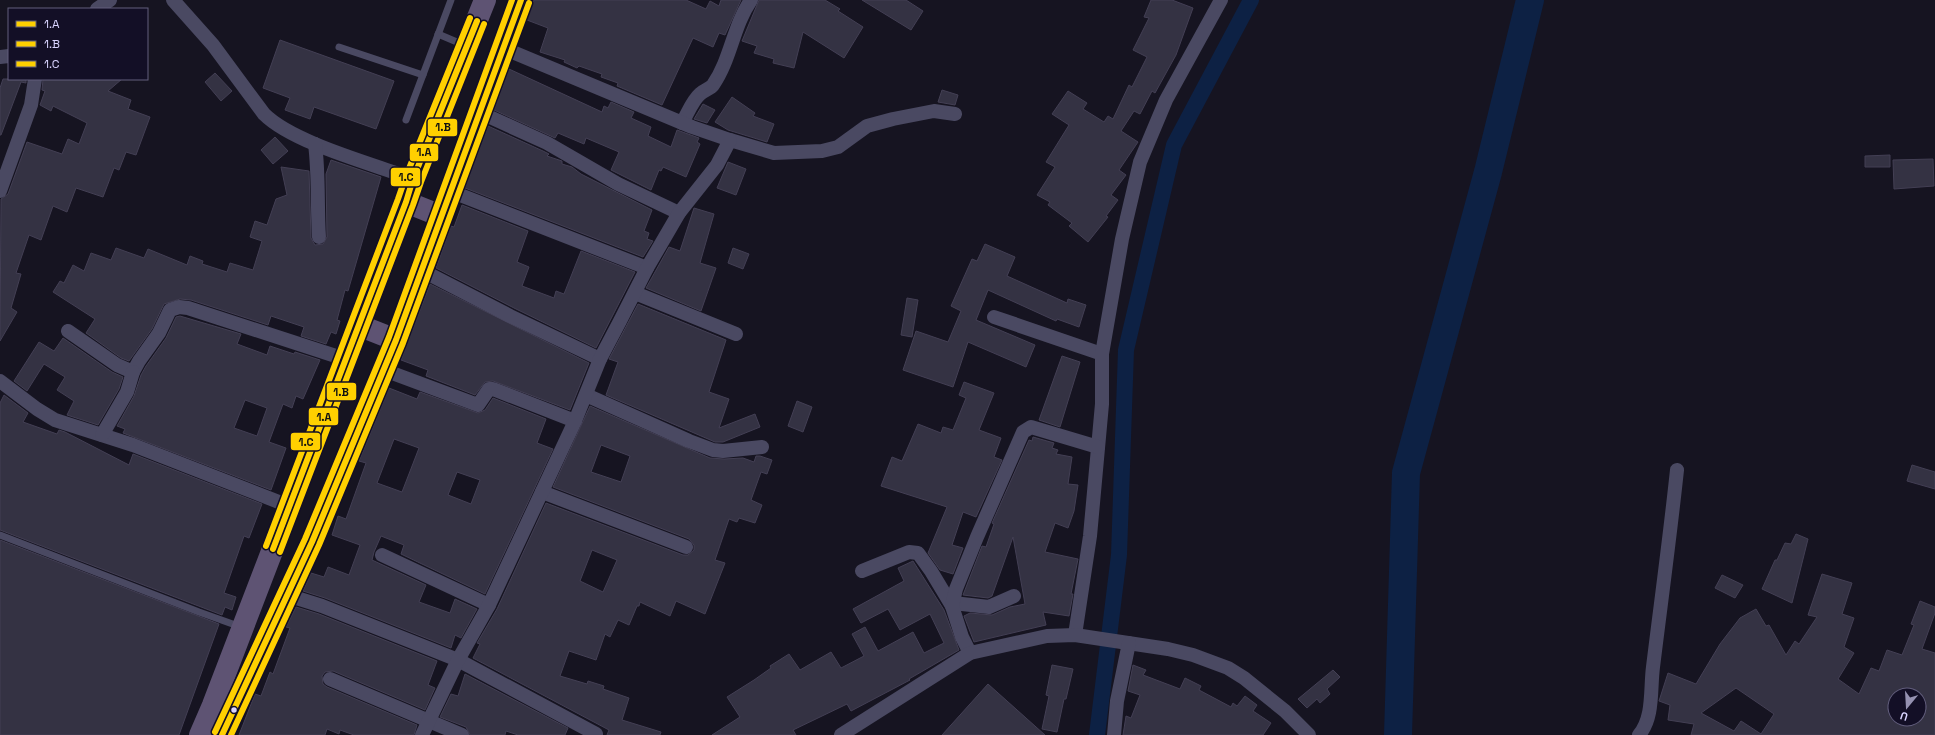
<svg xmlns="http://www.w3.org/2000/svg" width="1935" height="735" viewBox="0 0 1935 735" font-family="'Space Grotesk',sans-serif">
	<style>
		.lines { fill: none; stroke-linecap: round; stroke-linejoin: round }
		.canal { stroke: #0d2144; stroke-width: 16 }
		.river { stroke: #0d2144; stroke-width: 28 }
		.building { fill: #343243; stroke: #433f54; fill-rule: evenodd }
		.lane { stroke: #4a4962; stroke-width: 7 }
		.street { stroke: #4a4962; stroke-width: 14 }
		.primary { stroke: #5e5373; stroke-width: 22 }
		.bus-1-casing { stroke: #130f26; stroke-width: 9 }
		.bus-2-casing { stroke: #130f26; stroke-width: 9 }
		.bus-3-casing { stroke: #130f26; stroke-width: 9 }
		.bus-1 { stroke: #ffd000; stroke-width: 6 }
		.bus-2 { stroke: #ffd000; stroke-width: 6 }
		.bus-3 { stroke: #ffd000; stroke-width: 6 }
		.bus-dot { fill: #d9d4ff; stroke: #130f26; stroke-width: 1.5 }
		.line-badge { stroke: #130f26; stroke-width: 1.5 }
		.pale-badge-label { font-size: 11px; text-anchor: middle; font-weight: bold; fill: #111 }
	</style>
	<rect width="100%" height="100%" fill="#161421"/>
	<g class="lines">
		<path class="canal" d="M1097,735L1119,555L1126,350L1174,145L1251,0"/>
		<path class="river" d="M1398,735L1406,473L1488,172L1530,0"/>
	</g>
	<g class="building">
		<path d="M534,0H686L706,9L710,1L719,6L721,0H741L725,35L719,33L713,47L693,38L662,105L617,86L618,83L601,77L602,74L579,66L577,68L564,62L565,60L540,52L548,28L527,20Z"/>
		<path d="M759,0H825L840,9L838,11L863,27L844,58L803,32L794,68L773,63L774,59L754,53L757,46L742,41Z"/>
		<path d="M862,0H906L923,11L911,30Z"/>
		<path d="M1151,0H1172L1193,8L1176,55L1155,93L1152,91L1140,114L1134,111L1121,131L1138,142L1119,170L1126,175L1111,195L1118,200L1106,216L1108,217L1088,242L1069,226L1072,223L1048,205L1050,202L1037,195L1055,167L1046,162L1069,125L1052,114L1068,91L1087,103L1083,109L1104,122L1108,116L1113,119L1129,85L1132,87L1147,57L1133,50L1149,18L1144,17Z"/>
		<path d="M280,40L394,81L376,129L314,107L310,119L285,110L290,98L263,88Z"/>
		<path d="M509,69L602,112L604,106L608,108L611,102L634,112L631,118L651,127L648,136L671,147L677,130L699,138L697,142L700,144L686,177L663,167L661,171L659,170L651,190L611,170L619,152L586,138L584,144L558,133L555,138L494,110Z"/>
		<path d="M215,73L232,91L221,101L205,82Z"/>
		<path d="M3,79H26V83L21,82L1,135H0V88Z"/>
		<path d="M43,79H122L108,91L131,100L128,109L150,117L136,155L126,152L119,170L114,168L103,197L76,188L67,212L53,206L41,240L29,235L16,273L21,274L11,308L17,312L0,341L1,199L8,194L27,142L62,154L68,139L79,144L87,123L53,106L51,111L40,105L45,91L42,90Z"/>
		<path d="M942,90L958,95L955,105L938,102Z"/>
		<path d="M732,97L755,113L753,116L774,124L767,142L728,130L715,122Z"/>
		<path d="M703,104L715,110L707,123L694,119Z"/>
		<path d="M488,126L543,151L549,154L547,156L562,161V164L572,167L581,174L652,210L644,231L649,233L647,239L653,241L643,257L465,188Z"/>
		<path d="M275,137L288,151L273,164L261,150Z"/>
		<path d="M1890,155V167H1865V156Z"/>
		<path d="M1933,159L1934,186L1894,189L1893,160Z"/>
		<path d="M331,160L381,177L348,291L345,290L337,320L340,321L336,334L331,332L326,344L301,336L304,327L271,316L268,325L191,300L180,299L164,304L152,329L129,361L121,358L86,333L95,319L53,292L60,281L64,283L73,265L84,271L91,253L111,260L116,248L144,258L148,249L187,265L190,256L203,261L202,264L227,272L230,263L253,270L262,241L250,237L255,221L267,225L276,199L287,195L281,167L309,171L311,238L315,245L323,244L327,237L326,174Z"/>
		<path d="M728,162L746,169L736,195L717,188Z"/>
		<path d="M462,205L528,231L517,262L529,267L522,286L554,298L556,291L564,294L581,251L635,272L596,348L514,308L436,268L451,226L454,227Z"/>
		<path d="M694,208L714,214L700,263L716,268L701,311L646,288L669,247L680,251Z"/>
		<path d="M985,244L1015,257L1007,276L1067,303L1068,299L1086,305L1079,327L1057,319L1056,321L988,290L976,320L1035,345L1026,367L968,342L953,387L903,370L916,331L948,342L961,311L951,306L972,259L977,261Z"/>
		<path d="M733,248L749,254L743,269L728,263Z"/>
		<path d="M430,284L589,363L570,410L493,381L485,382L475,395L426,376L428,370L401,360Z"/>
		<path d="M907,298L918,300L912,337L901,335Z"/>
		<path d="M638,304L726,340L709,392L729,399L719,428L755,414L760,427L723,442H715L606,395L618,362L609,359Z"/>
		<path d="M180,316L241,334L237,344L267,355L270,346L294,354L295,352L320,360L303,399L296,396L292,408L283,404L269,442L286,448L271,490L123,433L125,429L117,426L134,396L141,375L146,366L166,338L176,317ZM245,400L267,408L257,436L234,428Z"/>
		<path d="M63,338L112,372L123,377L119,389L98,425L67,415L74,401L57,390L65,377L44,364L27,391L14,381L39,342L54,351Z"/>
		<path d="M1062,356L1080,362L1060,427L1039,420Z"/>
		<path d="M964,382L994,393L979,430L1001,438L994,457L1002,460L976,517L963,512L952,545L963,548L953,574L940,570L928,553L947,507L881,486L892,457L902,461L918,424L941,433L943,427L953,430L966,398L959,395Z"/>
		<path d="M389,388L417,399L420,392L478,413L485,410L493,398L546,419L537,443L553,449L485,594L401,554L404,545L381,536L374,552L372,560L426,585L419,602L450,613L455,599L477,609L461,638L455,635L451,648L325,598L303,591L311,573L324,577L328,567L349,575L360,545L332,535L338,516L346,519L366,463L359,461ZM394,439L419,448L402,492L377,483ZM457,472L480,480L471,504L448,495Z"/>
		<path d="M4,395L28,413L23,422L57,434L59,430L65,432L129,465L133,454L262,504L249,538L244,536L224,593L236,597L232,610L225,607L222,615L0,530V403Z"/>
		<path d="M797,401L812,407L803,432L788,426Z"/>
		<path d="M590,406L710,458L724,459L743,458L754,462L756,456H760L772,460L767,474L761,472L751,500L762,505L755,523L739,518L737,522L729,519L715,560L725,563L705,614L676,601L670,616L640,602L639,606H637L629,625L618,620L610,637L605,634L596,660L569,651L560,676L587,684L588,681L604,686L603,689L629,698L622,720L661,732L660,735H607L609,730L473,658L480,644L477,643L497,609L546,503L683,555H688L694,550V545L689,539L553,487ZM601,445L630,456L621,482L591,472ZM592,550L617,560L603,592L580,581Z"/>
		<path d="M1033,437L1054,443L1052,448L1058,450L1056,454L1072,457L1068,484L1078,485L1074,511L1068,528L1055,523L1045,552L1078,559L1071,594H1073L1069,616L1043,612L1046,625L974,642L964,616L970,613L992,615L1010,607L1025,604L1013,537L992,596L988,598L963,595L982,546L986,547L994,524L992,523L1029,440L1032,441Z"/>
		<path d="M1912,465L1935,472V489L1907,481Z"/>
		<path d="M1796,534L1808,539L1792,603L1762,589L1775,560H1777L1785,543L1791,544Z"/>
		<path d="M0,540L219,624L179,735H0Z"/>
		<path d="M913,561L944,610L959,650L909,679L910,680L851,711L847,704L793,730L796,735H712L740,717L727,697L754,680L771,668L770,666L789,654L800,670L831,652L841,668L864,656L852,634L865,627L878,651L913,632L924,653L944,643L930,614L900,630L888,609L861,623L853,609L904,581L898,568Z"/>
		<path d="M1822,574L1852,583L1842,614L1854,618L1844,647L1854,653L1838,679L1859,694L1871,668L1879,671L1887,650L1902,655L1914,625L1911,624L1920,601L1935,607V613L1922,649L1935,653V735H1691L1694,724L1668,720L1670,705L1659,701L1668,673L1696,684L1720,644L1740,618L1756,609L1766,626L1769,625L1786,655L1795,641L1799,644L1817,617L1808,615ZM1736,688L1774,714L1761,734L1741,721L1734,731L1701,713ZM1895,695H1919V719H1895Z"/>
		<path d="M1722,575L1743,585L1735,598L1715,588Z"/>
		<path d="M296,607L319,614L437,661L428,685L435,688L425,710L333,671L325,672L322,676L323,684L327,687L417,725L414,735H354L340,730L339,734L327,729L325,735H239L255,694L261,696L270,672L273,674L290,628L286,627Z"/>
		<path d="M1052,665L1073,669L1066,699H1064L1057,732L1042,729L1049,696L1046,695Z"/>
		<path d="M1133,665L1146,670L1143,675L1180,689L1185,678L1201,686L1199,690L1231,707L1233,703L1237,706L1245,696L1257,705L1253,711L1271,723L1263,735H1123L1126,716L1131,718L1140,695L1128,691Z"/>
		<path d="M1333,670L1340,677L1327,689L1330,694L1320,703L1317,699L1307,708L1298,699Z"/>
		<path d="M465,674L568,728L565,735H518L506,731L505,735H470L466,727L440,717L451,694L458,696Z"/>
		<path d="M988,684L1045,735H942Z"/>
	</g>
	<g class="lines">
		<g class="lane">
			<path d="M438,34L464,45"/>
			<path d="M339,47L423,75"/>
			<path d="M406,120L451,0"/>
			<path d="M0,535L199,612L241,627"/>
		</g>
		<g class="street">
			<path d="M173,0L213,45L264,114C293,143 373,164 413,179"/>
			<path d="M97,9L110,0"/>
			<path d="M0,57L9,56"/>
			<path d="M479,112L547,143L618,184L679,213"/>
			<path d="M682,123C688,113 692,101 700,94C704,90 710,89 713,85C731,59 733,26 751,0"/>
			<path d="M730,140L774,153L822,151L838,147L867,126L893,119L934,111L955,114"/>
			<path d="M315,144C319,174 317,206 319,237"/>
			<path d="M0,191L31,105L35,79"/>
			<path d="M450,191L647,268"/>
			<path d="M421,270L510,316L600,359"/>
			<path d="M635,293L736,334"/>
			<path d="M994,317L1102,354"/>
			<path d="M68,331L117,365L133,372L139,361L159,333L170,310L179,307L188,308L345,359"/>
			<path d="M384,370L478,405L489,389H493L575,421"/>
			<path d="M0,381L37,409L55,420L133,445L289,506"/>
			<path d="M586,395L689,441L713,450L723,451L762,447"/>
			<path d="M102,435L127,392L133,372"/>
			<path d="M542,492L686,547"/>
			<path d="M382,555L489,605"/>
			<path d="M862,571L909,552L918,553L931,571L952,606"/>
			<path d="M287,595L322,606L458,660L596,734"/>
			<path d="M953,603L989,607L1014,596"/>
			<path d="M1075,635L1090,536L1102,404V354L1122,239L1140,162L1166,100L1221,0"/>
			<path d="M970,653L962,637L952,606L956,589L977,537L1023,432L1031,427L1098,447"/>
			<path d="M330,679L462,735"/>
			<path d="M422,735L458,660L489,605L575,421L600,359L620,321L647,268L679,213L717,165L730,140L692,127L503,48"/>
			<path d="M841,735L970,653L1047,636L1075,635L1168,649L1193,655L1228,668L1244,678L1285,711L1309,735"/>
			<path d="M1114,735L1117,701L1129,643"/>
			<path d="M1639,735C1654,717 1650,690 1653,667C1661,602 1670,536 1677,470"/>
		</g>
		<g class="primary">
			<path d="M406,202L441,216"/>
			<path d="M358,325L396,340"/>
			<path d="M200,735L213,705L406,202L413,179L485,0"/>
			<path d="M222,735L312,542L396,340L521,0"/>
		</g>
		<defs>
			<g id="bus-1">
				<path d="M273,549L406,202L413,179L477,21"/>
				<path d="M222,735L312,542L396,340L521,0"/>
			</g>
			<g id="bus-2">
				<path d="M280,552L413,205L421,182L484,24"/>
				<path d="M231,735L319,545L403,343L529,3"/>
			</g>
			<g id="bus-3">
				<path d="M266,546L398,199L406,176L470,18"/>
				<path d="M215,732L305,539L389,337L512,0"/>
			</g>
		</defs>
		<use href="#bus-1" class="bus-1-casing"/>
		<use href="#bus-2" class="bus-2-casing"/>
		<use href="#bus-3" class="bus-3-casing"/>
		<use href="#bus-1" class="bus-1"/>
		<use href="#bus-2" class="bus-2"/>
		<use href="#bus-3" class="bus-3"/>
	</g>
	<circle class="bus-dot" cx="234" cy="710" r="3.5"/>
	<g class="line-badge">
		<rect x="427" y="118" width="31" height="19" rx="4" fill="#ffd000"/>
		<rect x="409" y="143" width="30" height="19" rx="4" fill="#ffd000"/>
		<rect x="390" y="167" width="31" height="20" rx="4" fill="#ffd000"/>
		<rect x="326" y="382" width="31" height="19" rx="4" fill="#ffd000"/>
		<rect x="308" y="407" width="31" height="19" rx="4" fill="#ffd000"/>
		<rect x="290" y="432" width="31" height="19" rx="4" fill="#ffd000"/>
	</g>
	<g class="pale-badge-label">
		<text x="443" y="131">1.B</text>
		<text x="424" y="156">1.A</text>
		<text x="406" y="181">1.C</text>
		<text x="341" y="396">1.B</text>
		<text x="324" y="421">1.A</text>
		<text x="306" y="446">1.C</text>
	</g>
	<rect x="8" y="8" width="140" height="72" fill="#130f26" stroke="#625e7d"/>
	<rect x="16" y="21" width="20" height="6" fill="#ffd000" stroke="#625e7d"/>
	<text x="44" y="28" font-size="12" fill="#d9d4ff">1.A</text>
	<rect x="16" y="41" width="20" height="6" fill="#ffd000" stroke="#625e7d"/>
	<text x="44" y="48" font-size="12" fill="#d9d4ff">1.B</text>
	<rect x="16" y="61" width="20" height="6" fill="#ffd000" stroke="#625e7d"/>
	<text x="44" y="68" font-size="12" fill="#d9d4ff">1.C</text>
	<g transform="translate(1907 707) rotate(198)"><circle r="19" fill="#130f26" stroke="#625e7d"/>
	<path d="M0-3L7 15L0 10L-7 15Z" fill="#9591b1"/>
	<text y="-6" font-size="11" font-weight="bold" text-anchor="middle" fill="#d9d4ff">U</text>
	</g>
</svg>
